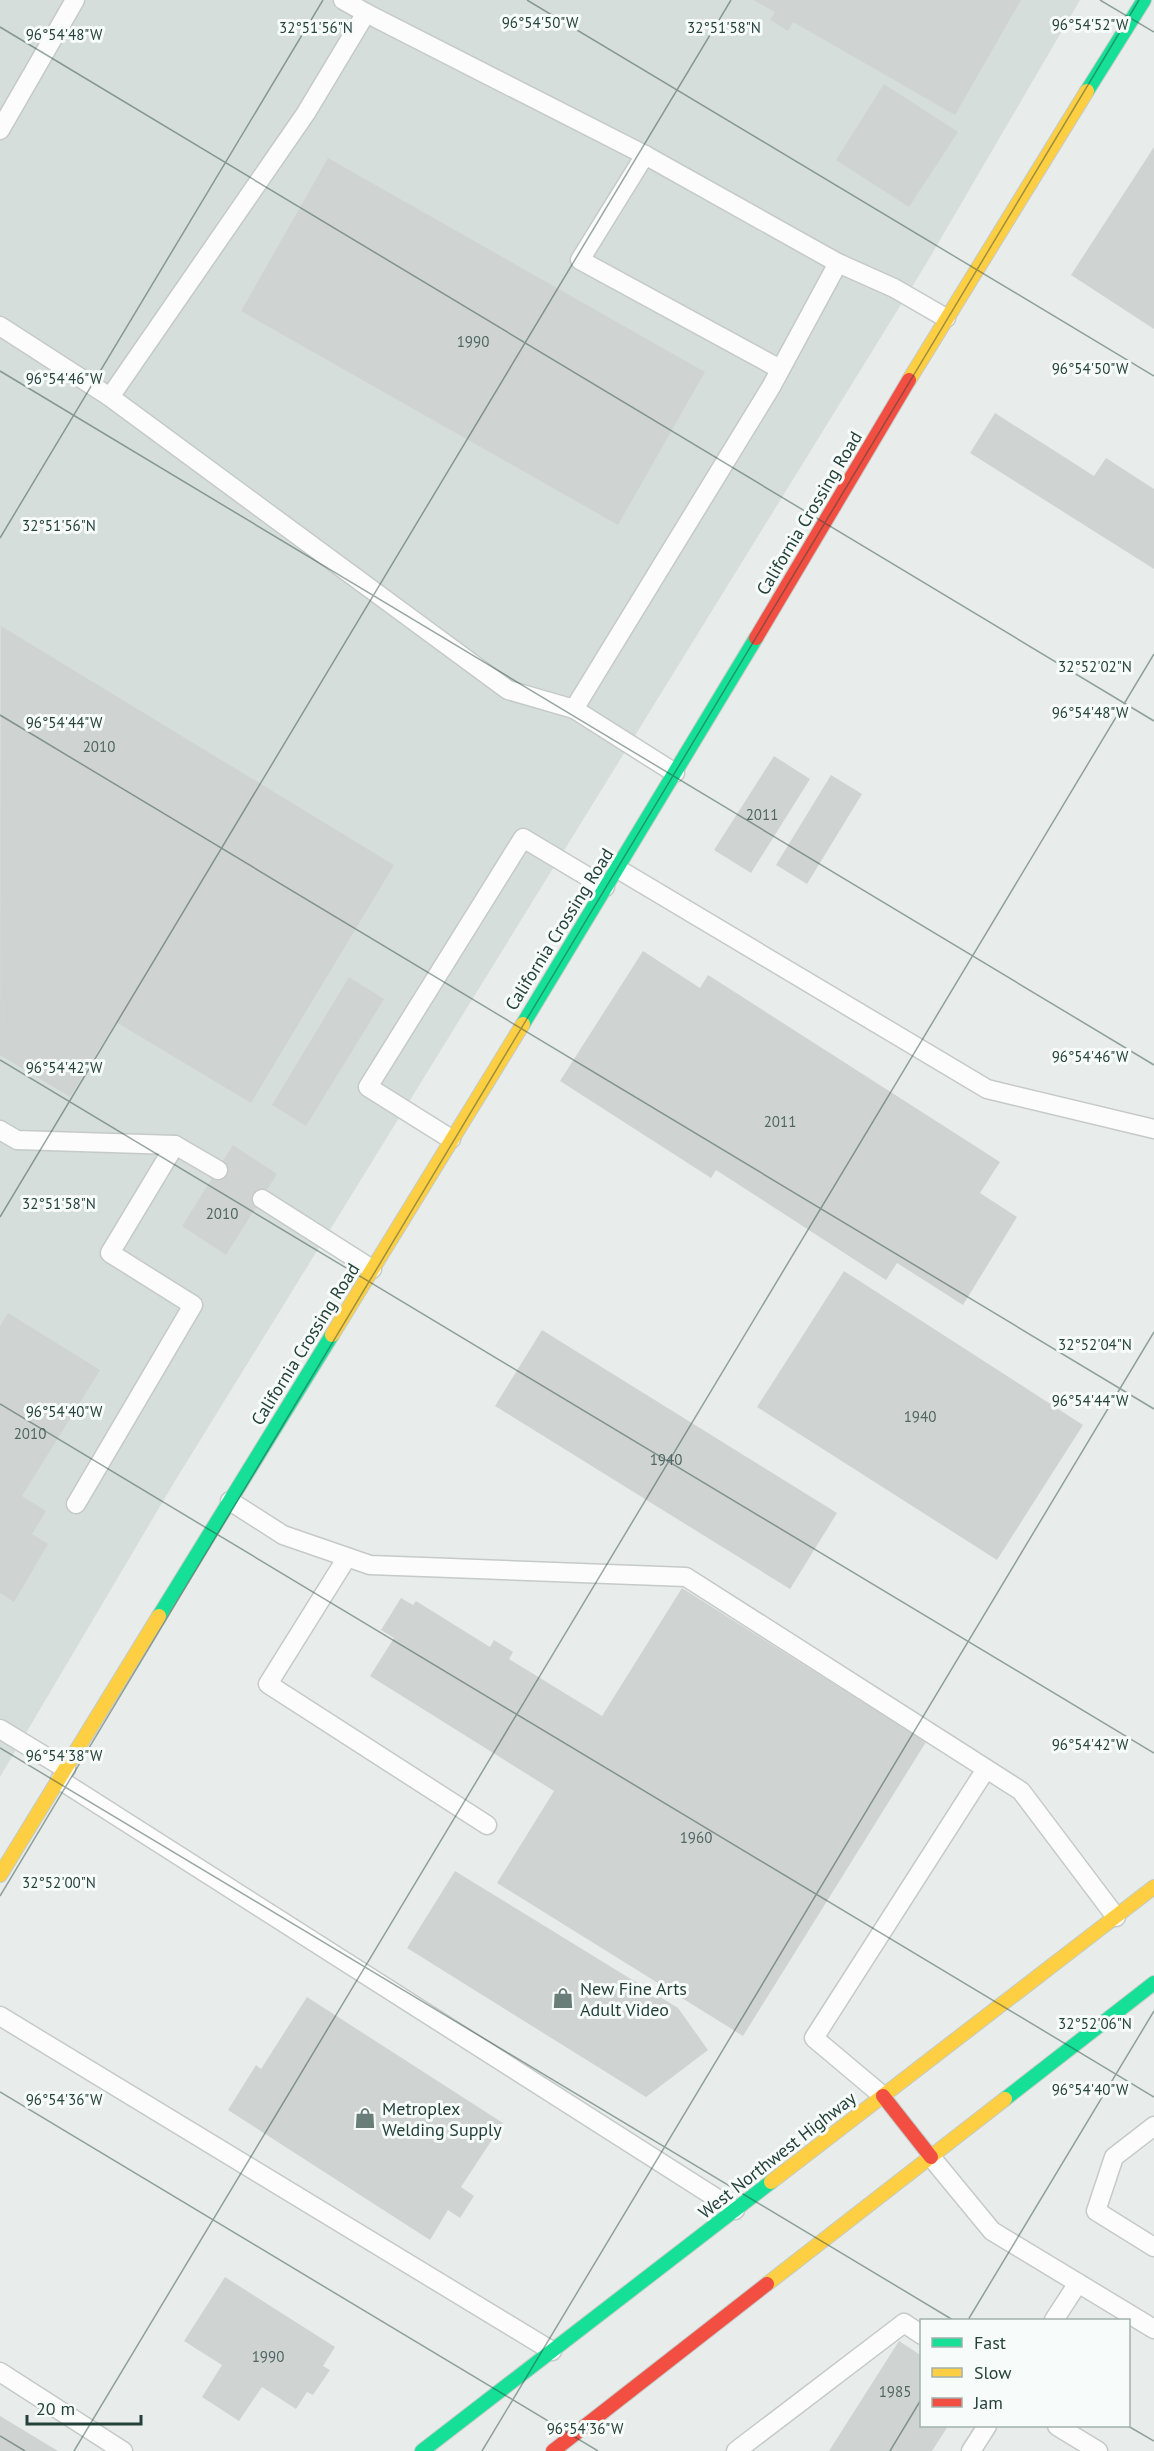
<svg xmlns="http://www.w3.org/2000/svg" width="1154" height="2451" viewBox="0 0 1154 2451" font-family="'PT Sans',sans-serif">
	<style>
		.built { fill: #d6dedb }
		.building { fill: #cfd4d2 }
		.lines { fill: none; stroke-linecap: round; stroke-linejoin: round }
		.lane-casing { stroke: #c5cac8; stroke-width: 21 }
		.fast-casing { stroke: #c3cbc8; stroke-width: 16 }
		.slow-casing { stroke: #c3cbc8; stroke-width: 16 }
		.jam-casing { stroke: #c3cbc8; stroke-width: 16 }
		.lane { stroke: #fcfcfc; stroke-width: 18 }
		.fast { stroke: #16e098; stroke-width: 14 }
		.slow { stroke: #ffcf43; stroke-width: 14 }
		.jam { stroke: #f24e42; stroke-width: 14 }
		.ticks { fill: none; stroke: #24423a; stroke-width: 1.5; stroke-opacity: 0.45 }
		.labels { text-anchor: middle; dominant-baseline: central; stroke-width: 6; stroke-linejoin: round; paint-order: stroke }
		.number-label { font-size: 15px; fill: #506761 }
		.street-label { font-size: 18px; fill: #24423a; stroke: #f7fbf9 }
		.poi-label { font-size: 18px; fill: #24423a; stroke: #f7fbf9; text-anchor: start }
		.ticks-label { font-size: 15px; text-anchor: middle; fill: #24423a; stroke: #f7fbf9; stroke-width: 6; stroke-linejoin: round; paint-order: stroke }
	</style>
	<rect width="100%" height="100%" fill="#e8edeb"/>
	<path class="built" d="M0,0H1080L926,264L175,1481L0,1777Z"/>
	<g class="building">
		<path d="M753,0H1021L955,115L793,22L788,31L770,20L775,12Z"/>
		<path d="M884,84L958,132L909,207L836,160Z"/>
		<path d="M1154,147V329L1071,275Z"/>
		<path d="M328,158L705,372L618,525L241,311Z"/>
		<path d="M995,413L1094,476L1106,458L1154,489V569L970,453Z"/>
		<path d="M1,626L394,865L251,1103L116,1022L70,1097L0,1055Z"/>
		<path d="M774,756L810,779L751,873L714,850Z"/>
		<path d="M831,775L862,794L807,884L776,865Z"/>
		<path d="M643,951L700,988L708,975L1000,1162L980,1193L1017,1217L963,1305L897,1263L886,1280L716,1170L711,1178L560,1081Z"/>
		<path d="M349,977L384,999L306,1126L272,1105Z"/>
		<path d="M233,1145L277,1174L226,1255L182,1226Z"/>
		<path d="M844,1271L1083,1425L997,1560L757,1407Z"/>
		<path d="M8,1313L100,1370L22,1496L46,1511L32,1534L48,1544L14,1602L0,1593V1326Z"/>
		<path d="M542,1330L837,1513L790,1589L495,1406Z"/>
		<path d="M682,1588L926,1742L743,2036L497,1883L554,1791L370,1676L394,1638L381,1630L401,1598L413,1605L416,1601L490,1647L494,1640L513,1652L509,1659L602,1716Z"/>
		<path d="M455,1871L678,2008L708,2050L646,2097L407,1948Z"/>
		<path d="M307,1997L503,2123L461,2187L474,2196L460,2218L448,2210L430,2240L228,2110L256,2065L261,2069Z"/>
		<path d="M225,2277L335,2347L323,2366L330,2370L313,2395L307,2392L296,2409L262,2387L239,2421L202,2397L222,2365L184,2341Z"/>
		<path d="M899,2341L922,2356V2426H948L932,2451H829Z"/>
		<path d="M0,2416L58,2451H0Z"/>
	</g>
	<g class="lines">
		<defs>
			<g id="lane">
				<path d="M343,0L366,13L306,113L110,397L508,690L574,709"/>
				<path d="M366,13L645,155L838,263L771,387L574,709L675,773"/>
				<path d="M0,130L75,0"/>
				<path d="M645,155L580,260L780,369"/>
				<path d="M838,263L894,288L946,318"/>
				<path d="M0,326L110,397"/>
				<path d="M618,869L987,1089L1154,1129"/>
				<path d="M0,1130L17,1140L175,1145"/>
				<path d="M451,1139L368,1087L523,838L605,887"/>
				<path d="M262,1199L372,1269"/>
				<path d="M230,1501L283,1535L370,1565L686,1577L1021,1791L1116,1917"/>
				<path d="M76,1504L193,1305L110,1253L175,1145L218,1170"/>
				<path d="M346,1559L268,1684L487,1825"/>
				<path d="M0,1729L66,1769"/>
				<path d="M60,1780L735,2210"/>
				<path d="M0,2016L552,2351"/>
				<path d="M883,2096L814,2038L986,1769"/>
				<path d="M1154,2126L1114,2157L1096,2211L1154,2247"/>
				<path d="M931,2157L992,2231L1154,2329"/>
				<path d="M1054,2320L1078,2283"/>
				<path d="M0,2372L123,2451"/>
				<path d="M1057,2426L1098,2451"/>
				<path d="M736,2451L904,2323L922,2335"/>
				<path d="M971,2451L987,2426"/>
			</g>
			<g id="fast">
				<path d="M1087,91L1144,0"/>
				<path d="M523,1024L756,638"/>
				<path d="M159,1616L332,1335"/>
				<path d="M1005,2099L1154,1983"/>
				<path d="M422,2451L771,2182"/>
			</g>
			<g id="slow">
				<path d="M909,380L1087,91"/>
				<path d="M332,1335L523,1024"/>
				<path d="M0,1875L159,1616"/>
				<path d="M771,2182L1154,1887"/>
				<path d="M767,2284L1005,2099"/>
			</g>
			<g id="jam">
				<path d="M756,638L909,380"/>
				<path d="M883,2096L931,2157"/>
				<path d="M553,2451L767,2284"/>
			</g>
		</defs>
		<use href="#lane" class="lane-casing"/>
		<use href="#fast" class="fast-casing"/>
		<use href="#slow" class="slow-casing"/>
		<use href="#jam" class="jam-casing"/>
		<use href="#lane" class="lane"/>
		<use href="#fast" class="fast"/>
		<use href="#slow" class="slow"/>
		<use href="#jam" class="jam"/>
	</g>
	<path class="ticks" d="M527,0L1154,376M1100,0L1154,32M0,27L1154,721M0,371L1154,1065M0,538L323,0M0,715L1154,1409M0,1060L1154,1753M0,1217L731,0M0,1404L1154,2097M0,1748L953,2320M0,1896L1139,0M0,2092L598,2451M968,2320L1154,2011M1128,2426L1154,2441M0,2436L25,2451M74,2451L1154,654M482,2451L1154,1332M890,2451L922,2398"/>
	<defs>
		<symbol id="shop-bare" viewBox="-9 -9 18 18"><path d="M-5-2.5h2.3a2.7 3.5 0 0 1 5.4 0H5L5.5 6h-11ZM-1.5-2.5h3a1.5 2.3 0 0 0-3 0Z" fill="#697e78" stroke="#f7fbf9" stroke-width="2.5" paint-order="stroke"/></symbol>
	</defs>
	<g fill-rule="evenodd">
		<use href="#shop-bare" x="548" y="1983" width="30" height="30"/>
		<use href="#shop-bare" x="350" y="2103" width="30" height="30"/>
	</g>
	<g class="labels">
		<g class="number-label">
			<text x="473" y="341">1990</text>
			<text x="99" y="746">2010</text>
			<text x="762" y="814">2011</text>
			<text x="780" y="1121">2011</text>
			<text x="222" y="1213">2010</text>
			<text x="920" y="1416">1940</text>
			<text x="30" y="1433">2010</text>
			<text x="666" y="1459">1940</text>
			<text x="696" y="1837">1960</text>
			<text x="268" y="2356">1990</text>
			<text x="895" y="2391">1985</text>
		</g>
		<g class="street-label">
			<text transform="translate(809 513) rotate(-59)">California Crossing Road</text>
			<text transform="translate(559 929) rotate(-58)">California Crossing Road</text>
			<text transform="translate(305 1344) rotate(-58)">California Crossing Road</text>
			<text transform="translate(777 2155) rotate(-38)">West Northwest Highway</text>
		</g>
		<g class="poi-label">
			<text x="580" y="1988">New Fine Arts<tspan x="580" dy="21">Adult Video</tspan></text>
			<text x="382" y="2108">Metroplex<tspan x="382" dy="21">Welding Supply</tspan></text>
		</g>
	</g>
	<g class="ticks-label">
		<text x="540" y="28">96°54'50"W</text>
		<text x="1090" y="30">96°54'52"W</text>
		<text x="724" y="33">32°51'58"N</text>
		<text x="316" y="33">32°51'56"N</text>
		<text x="64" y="40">96°54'48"W</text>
		<text x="1090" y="374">96°54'50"W</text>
		<text x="64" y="384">96°54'46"W</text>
		<text x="59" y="531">32°51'56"N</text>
		<text x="1095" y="672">32°52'02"N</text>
		<text x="1090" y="718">96°54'48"W</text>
		<text x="64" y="728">96°54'44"W</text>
		<text x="1090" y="1062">96°54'46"W</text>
		<text x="64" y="1073">96°54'42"W</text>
		<text x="59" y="1209">32°51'58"N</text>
		<text x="1095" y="1350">32°52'04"N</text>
		<text x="1090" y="1406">96°54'44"W</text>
		<text x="64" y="1417">96°54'40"W</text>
		<text x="1090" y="1750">96°54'42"W</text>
		<text x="64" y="1761">96°54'38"W</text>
		<text x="59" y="1888">32°52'00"N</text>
		<text x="1095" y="2029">32°52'06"N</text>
		<text x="1090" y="2095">96°54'40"W</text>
		<text x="64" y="2105">96°54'36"W</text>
		<text x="585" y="2434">96°54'36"W</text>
	</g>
	<rect x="920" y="2319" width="210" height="108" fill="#f7fbf9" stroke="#a3b1ad" stroke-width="1.5"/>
	<rect x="932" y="2338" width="30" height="9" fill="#16e098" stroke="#a3b1ad" stroke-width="1.5"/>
	<text x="974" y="2349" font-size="18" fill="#24423a">Fast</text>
	<rect x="932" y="2368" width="30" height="9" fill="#ffcf43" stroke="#a3b1ad" stroke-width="1.5"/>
	<text x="974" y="2379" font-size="18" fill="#24423a">Slow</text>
	<rect x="932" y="2398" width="30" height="9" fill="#f24e42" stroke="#a3b1ad" stroke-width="1.5"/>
	<text x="974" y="2409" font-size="18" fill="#24423a">Jam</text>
	<path d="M27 2415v9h114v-9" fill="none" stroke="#24423a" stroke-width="3"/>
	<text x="36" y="2415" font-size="18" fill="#24423a" stroke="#f7fbf9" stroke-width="4.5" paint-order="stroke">20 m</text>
</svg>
